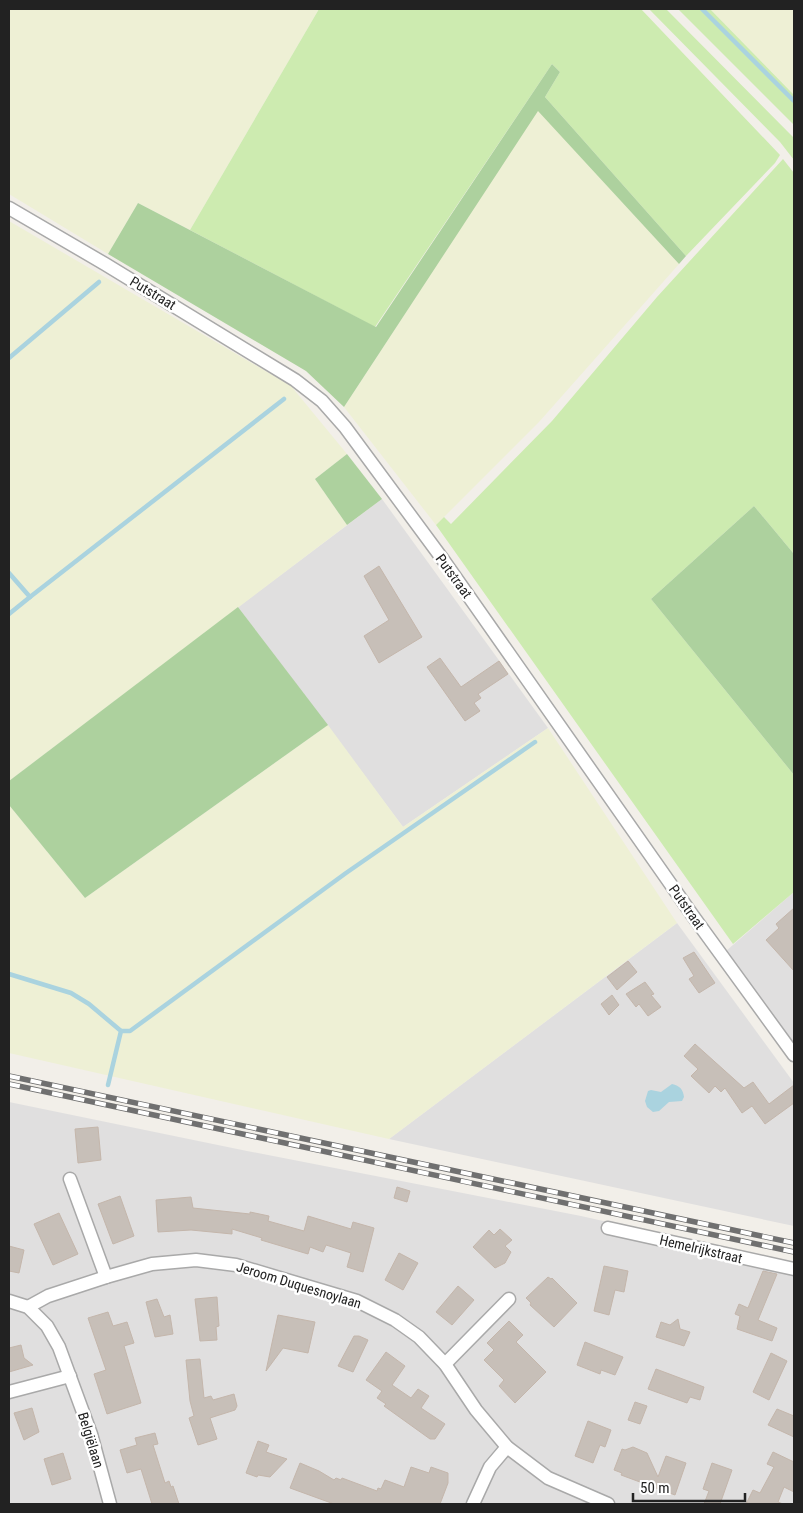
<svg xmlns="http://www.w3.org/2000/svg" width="803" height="1513" viewBox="0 0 803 1513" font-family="'Roboto Condensed',sans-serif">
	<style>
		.residential { fill: #e0dfdf }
		.farmland { fill: #eef0d5 }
		.grass { fill: #cdebb0 }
		.forest { fill: #add19e }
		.water { fill: #aad3df }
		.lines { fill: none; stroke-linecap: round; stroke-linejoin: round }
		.stream { stroke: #aad3df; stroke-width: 4.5 }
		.building { fill: #c7bfb8; stroke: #c4b6ab }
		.minor-casing { stroke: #a9a9a9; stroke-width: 15 }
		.minor { stroke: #fff; stroke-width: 12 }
		.rail-casing { stroke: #707070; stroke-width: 5.5 }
		.rail { stroke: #fff; stroke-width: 4; stroke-dasharray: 11; stroke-linecap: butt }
		.labels { text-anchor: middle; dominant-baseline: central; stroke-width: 5; stroke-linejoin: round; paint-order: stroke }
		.street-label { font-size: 14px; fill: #222; stroke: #fff }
	</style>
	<rect width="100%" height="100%" fill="#f2efe9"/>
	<g class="residential">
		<path d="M382,499L548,728L403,827L238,607Z"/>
		<path d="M794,892V1045L726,951Z"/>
		<path d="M677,923L794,1083V1226L389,1139Z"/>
		<path d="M9,1102L247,1151L581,1216L794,1264V1504H9Z"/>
	</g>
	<g class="farmland">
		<path d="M9,9H319L190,230L138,203L108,254L9,194Z"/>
		<path d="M710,9H794V95Z"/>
		<path d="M538,110L679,264L539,422L436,525L344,407Z"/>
		<path d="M9,221L291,386L347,454L315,479L347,525L9,781Z"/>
		<path d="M328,725L403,827L548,728L677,923L389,1139L9,1053V805L85,898Z"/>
	</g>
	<g class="grass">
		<path d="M319,9H641L780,155L775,163L686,256L545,97L560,72L552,64L375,327L190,230Z"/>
		<path d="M649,9H666L794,138V160L780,142Z"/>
		<path d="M678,9H710L794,95V125Z"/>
		<path d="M783,159L794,173V554L754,506L651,599L794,775V892L733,944L436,525L444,517L451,524L552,421L657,297Z"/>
	</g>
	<g class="forest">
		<path d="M552,64L560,72L545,97L686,256L679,264L538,111L344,407L306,371L108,254L138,203L376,327Z"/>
		<path d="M347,454L382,499L347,525L315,479Z"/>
		<path d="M754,506L794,554V775L651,599Z"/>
		<path d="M238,607L328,725L85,898L9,805V781Z"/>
	</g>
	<path class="water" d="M672,1084C680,1086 683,1089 684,1097L682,1101L669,1102L659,1111L653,1112L647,1107L645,1101L648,1091L651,1090L661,1092Z"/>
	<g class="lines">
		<g class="stream">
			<path d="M702,9L794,101"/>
			<path d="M9,358L99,282"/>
			<path d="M9,573L30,597L9,614"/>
			<path d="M30,597L284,399"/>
			<path d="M9,974L71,993L89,1004L121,1031L108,1085"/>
			<path d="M121,1031H130L346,873L535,742"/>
		</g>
	</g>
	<g class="building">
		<path d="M379,566L422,637L379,663L364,636L389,620L364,576Z"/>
		<path d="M440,658L461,687L499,661L508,674L478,694L481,698L474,703L480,711L465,721L427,667Z"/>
		<path d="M794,908V971L766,940L779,928L776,924Z"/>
		<path d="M694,952L715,983L699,993L689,979L694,976L683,958Z"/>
		<path d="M628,961L637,972L617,990L607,977Z"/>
		<path d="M645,982L654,994L651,995L661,1007L648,1016L639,1004L636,1007L626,994Z"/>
		<path d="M612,995L619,1005L609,1015L601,1004Z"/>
		<path d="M695,1044L744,1088L753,1082L769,1104L794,1085V1103L765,1124L752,1106L742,1113L725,1088L721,1092L715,1086L709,1093L691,1076L698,1069L684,1056Z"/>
		<path d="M98,1127L101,1160L78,1163L75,1129Z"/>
		<path d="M397,1187L410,1191L407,1202L394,1198Z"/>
		<path d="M120,1196L134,1236L113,1244L98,1204Z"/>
		<path d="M191,1197L193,1208L250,1214V1212L269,1216L268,1221L304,1231L308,1216L351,1229L353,1222L374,1228L363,1272L347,1267L351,1253L326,1245L323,1252L310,1247L308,1254L261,1240L262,1238L232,1229V1234L191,1230L158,1232L156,1200Z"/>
		<path d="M59,1213L78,1254L53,1265L34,1224Z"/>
		<path d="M500,1229L512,1240L505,1246L511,1252L505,1263L495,1268L473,1247L489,1230L494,1235Z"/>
		<path d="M9,1246L24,1250L19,1273L9,1271Z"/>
		<path d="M399,1253L418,1263L403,1290L385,1280Z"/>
		<path d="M604,1266L628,1271L624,1292L615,1290L609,1315L594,1311Z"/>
		<path d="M763,1271L777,1274L758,1320L777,1328L772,1341L737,1329L740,1316L735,1314L739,1304L748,1308Z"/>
		<path d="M548,1277L551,1279L552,1278L577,1303L554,1327L530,1305L531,1303L526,1298Z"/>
		<path d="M458,1286L474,1300L452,1325L436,1312Z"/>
		<path d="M217,1297L219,1326L216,1327L217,1340L200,1341L195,1299Z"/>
		<path d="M157,1299L164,1317L170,1315L173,1334L155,1337L146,1302Z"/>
		<path d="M108,1312L113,1326L127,1322L134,1343L124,1346L141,1403L107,1414L94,1374L106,1370L88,1318Z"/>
		<path d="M278,1315L315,1322L308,1353L283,1348L266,1371Z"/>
		<path d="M678,1319L680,1329L690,1332L684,1346L656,1337L661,1322L670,1325Z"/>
		<path d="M509,1321L523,1335L516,1342L546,1372L515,1403L499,1386L504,1380L484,1360L494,1350L487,1343Z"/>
		<path d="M354,1336H359L368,1340L353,1372L338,1366Z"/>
		<path d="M585,1342L623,1357L615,1375L601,1370L600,1374L577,1365Z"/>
		<path d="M21,1345L24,1358L33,1365L9,1372V1348Z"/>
		<path d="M386,1352L405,1366L392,1385L411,1398L418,1389L429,1396L421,1408L445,1424L435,1439H430L384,1406L386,1404L377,1398L382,1391L366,1380Z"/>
		<path d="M771,1353L787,1361L769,1400L753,1392Z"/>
		<path d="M200,1359L204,1398L211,1396L213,1400L234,1394L237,1406L235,1410L210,1418L217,1439L198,1445L189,1418L194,1416L190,1401L186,1360Z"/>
		<path d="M656,1369L704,1387L700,1400L690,1397L687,1403L648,1389Z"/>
		<path d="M635,1402L647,1406L640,1424L628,1420Z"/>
		<path d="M32,1408L39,1432L24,1440L14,1413Z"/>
		<path d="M777,1409L794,1416V1437L768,1425Z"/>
		<path d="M588,1421L611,1430L605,1447L600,1445L593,1463L575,1456Z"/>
		<path d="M155,1433L158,1444L153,1445L165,1483L169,1481L171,1487L173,1486L179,1504H152L141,1469L127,1473L120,1450L137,1445L135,1438Z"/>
		<path d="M258,1441L269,1445L266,1452L287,1459L270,1477L258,1475L257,1477L246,1473Z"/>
		<path d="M633,1447L647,1453L658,1477L666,1456L686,1463L675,1495L621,1475L622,1473L614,1470L622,1449L625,1450Z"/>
		<path d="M773,1452L794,1462V1492L784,1487L778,1502L783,1504H746L753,1490L760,1493L774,1467L767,1464Z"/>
		<path d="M63,1453L71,1479L52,1485L44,1459Z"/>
		<path d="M300,1463L319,1471L334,1480L336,1478L341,1480L342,1478L377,1491L378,1488L381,1489L385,1480L404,1487L411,1467L429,1473L431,1467L448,1473V1483L440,1504H334L290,1488Z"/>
		<path d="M712,1463L732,1470L720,1504H704L709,1491L703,1489Z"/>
	</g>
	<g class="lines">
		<defs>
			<g id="minor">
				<path d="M9,208L105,264L295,380L322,401L345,427L444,561L693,916L794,1055"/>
				<path d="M70,1179L106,1277"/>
				<path d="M608,1228L794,1269"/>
				<path d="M9,1301L28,1307L47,1326L59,1347L91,1434L110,1504"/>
				<path d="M28,1307L48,1296L106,1277L152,1264L196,1260L236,1265L357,1301L395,1320L419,1337L445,1364L476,1410L507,1447L548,1478L608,1504"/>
				<path d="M445,1364L509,1299"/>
				<path d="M9,1392L70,1376"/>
				<path d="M473,1504L490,1467L507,1447"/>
			</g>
		</defs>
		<use href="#minor" class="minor-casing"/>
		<use href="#minor" class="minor"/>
		<defs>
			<g id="rail">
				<path d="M9,1076L794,1243"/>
				<path d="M9,1084L794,1252"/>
			</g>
		</defs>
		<use href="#rail" class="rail-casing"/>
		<use href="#rail" class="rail"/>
	</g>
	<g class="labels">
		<g class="street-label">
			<text transform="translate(153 293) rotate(31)">Putstraat</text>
			<text transform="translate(454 576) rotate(54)">Putstraat</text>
			<text transform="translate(687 907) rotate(55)">Putstraat</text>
			<text transform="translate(701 1249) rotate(13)">Hemelrijkstraat</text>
			<text transform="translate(299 1285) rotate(17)">Jeroom Duquesnoylaan</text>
			<text transform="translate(91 1440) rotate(73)">Belgiëlaan</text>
		</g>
	</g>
	<rect width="803" height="1513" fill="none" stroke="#222222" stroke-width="20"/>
	<path d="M633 1493v8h112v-8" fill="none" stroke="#222222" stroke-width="2.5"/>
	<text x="640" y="1493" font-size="15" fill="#222222" stroke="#ffffff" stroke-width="4" paint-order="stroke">50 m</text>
</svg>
